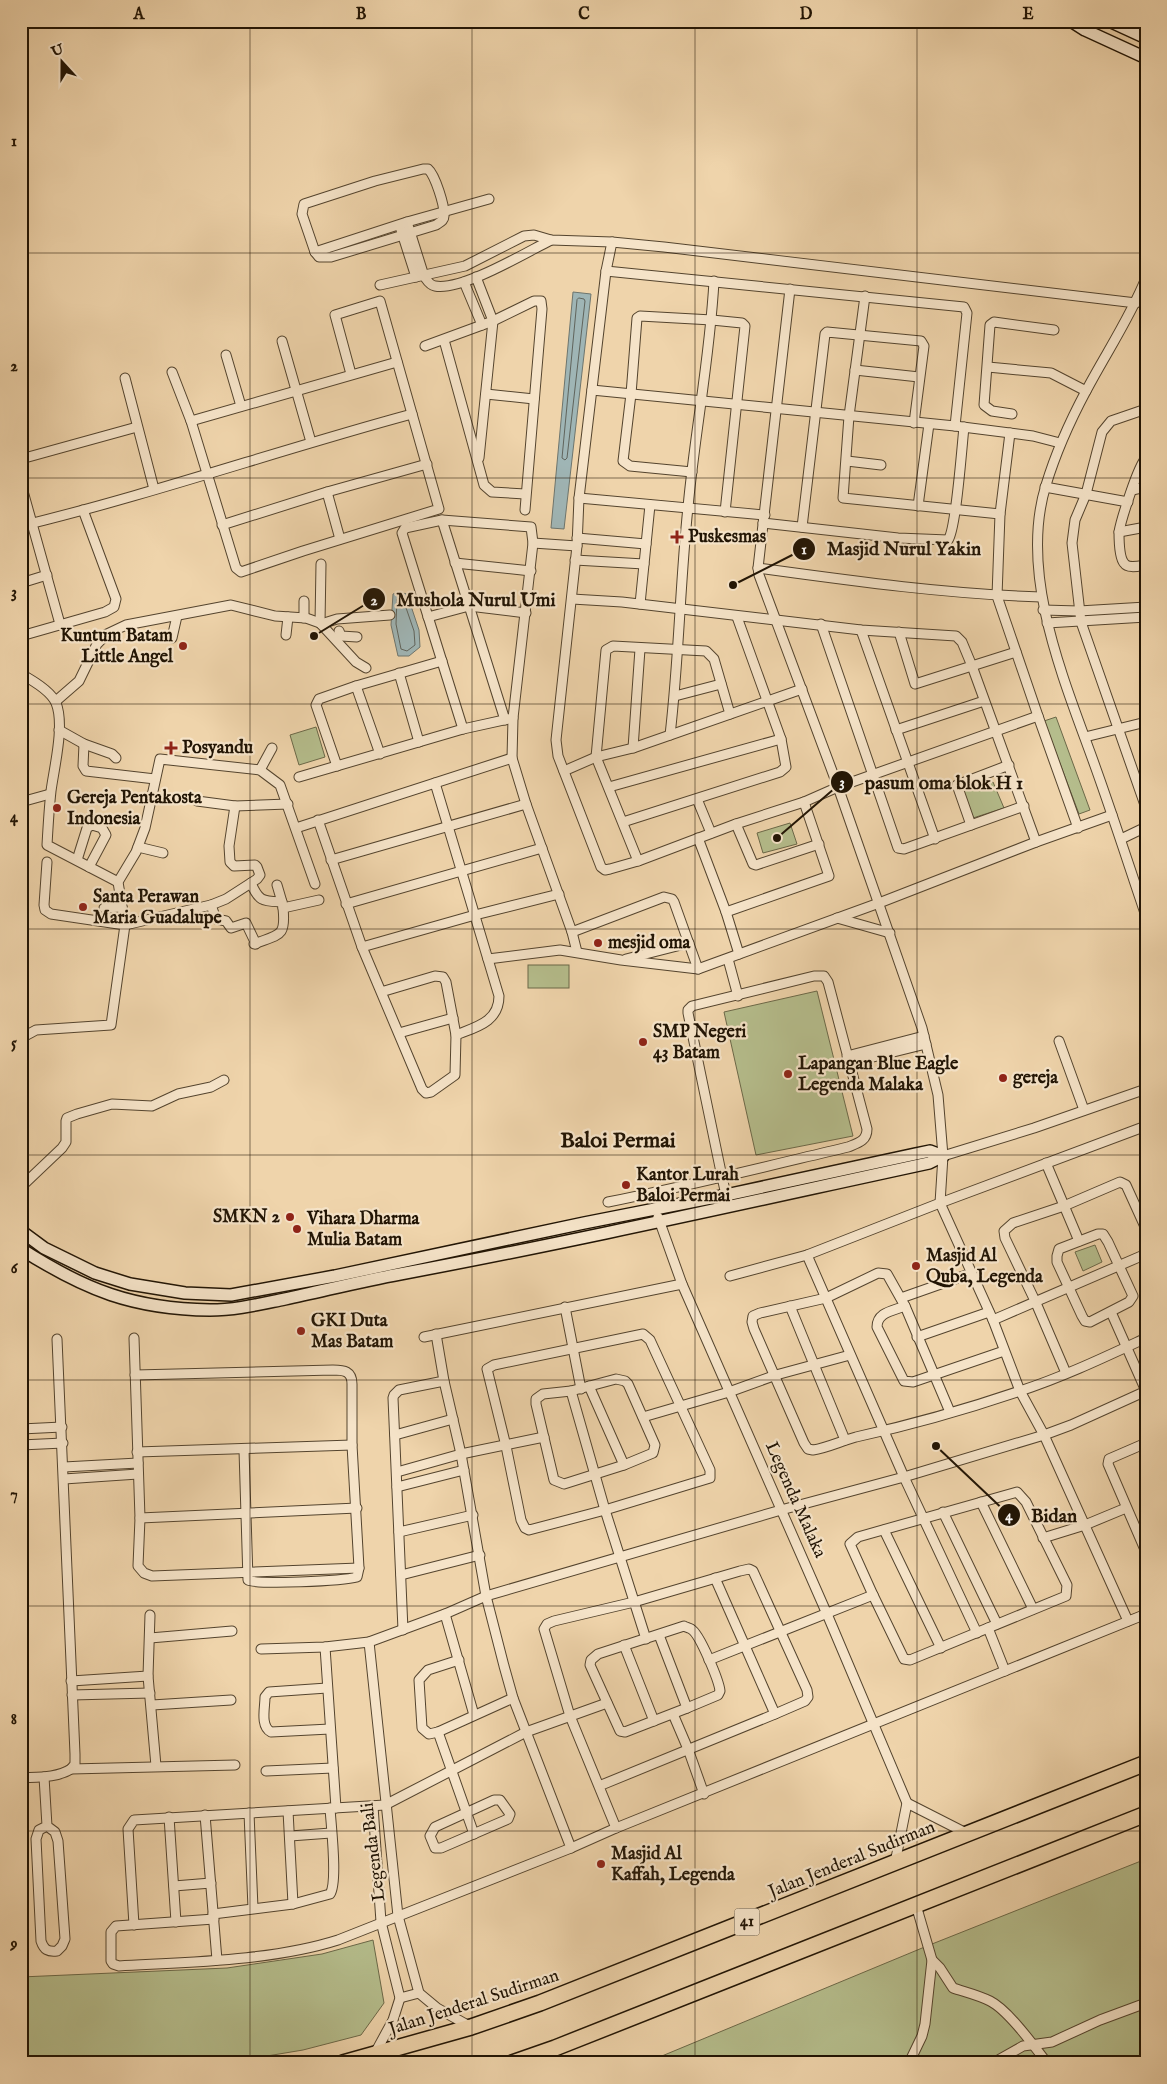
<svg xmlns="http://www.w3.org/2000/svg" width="1167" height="2084" viewBox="0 0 1167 2084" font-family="'IM FELL English',serif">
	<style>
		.green { fill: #b5bd8c; stroke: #6b6848 }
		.water { fill: #9fb5b5; stroke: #6d756e }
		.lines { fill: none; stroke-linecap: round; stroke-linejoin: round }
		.shore { stroke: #60645c; stroke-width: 1 }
		.street-casing { stroke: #54442e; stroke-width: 11 }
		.secondary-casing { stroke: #211404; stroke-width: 14 }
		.highway-casing { stroke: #211404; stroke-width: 18 }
		.street { stroke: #f5e3c8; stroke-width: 9 }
		.secondary { stroke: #f5e3c8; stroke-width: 11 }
		.highway { stroke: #efd4ab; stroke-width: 15 }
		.grid { fill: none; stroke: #211404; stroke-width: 1; stroke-opacity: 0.55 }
		.poi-dot { fill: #8f2418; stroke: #f5e3c8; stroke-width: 2 }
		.labels { text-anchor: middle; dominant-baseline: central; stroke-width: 4.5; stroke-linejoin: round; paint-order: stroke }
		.shield { fill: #f5e3c8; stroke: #61523f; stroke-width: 1 }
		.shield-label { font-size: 16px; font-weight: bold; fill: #211404 }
		.poi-label { font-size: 18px; font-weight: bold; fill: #211404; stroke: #f5e3c8; text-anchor: start }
		.street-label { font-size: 18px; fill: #211404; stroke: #f5e3c8 }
		.district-label { font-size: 22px; font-weight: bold; fill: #211404; stroke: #f5e3c8 }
		.leader { fill: none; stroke: #211404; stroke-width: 2 }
		.callout-dot { fill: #211404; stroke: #f5e3c8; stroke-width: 2 }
		.mark-label { font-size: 15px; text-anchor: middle; font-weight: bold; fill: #fff }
		.callout-label { font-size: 19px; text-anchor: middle; font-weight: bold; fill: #211404; stroke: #f5e3c8; stroke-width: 4.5; stroke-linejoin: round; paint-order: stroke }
		.neatline { fill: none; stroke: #211404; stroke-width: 2 }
		.grid-label { font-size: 16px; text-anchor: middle; font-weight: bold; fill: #211404 }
	</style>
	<rect width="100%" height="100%" fill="#efd4ab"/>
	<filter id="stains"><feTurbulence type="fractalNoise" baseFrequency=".004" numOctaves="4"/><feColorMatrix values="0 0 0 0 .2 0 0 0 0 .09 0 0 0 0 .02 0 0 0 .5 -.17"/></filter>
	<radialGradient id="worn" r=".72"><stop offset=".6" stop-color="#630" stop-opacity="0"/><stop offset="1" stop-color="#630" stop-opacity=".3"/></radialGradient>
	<g class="green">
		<path d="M1056,717L1090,810L1079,814L1044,721Z"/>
		<path d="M316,727L325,757L299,765L290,735Z"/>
		<path d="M993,782L1004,808L973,818L963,790Z"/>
		<path d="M790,823L797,844L763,853L757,833Z"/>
		<rect x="528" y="965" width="41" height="23"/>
		<path d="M817,991L853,1136L756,1155L724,1012Z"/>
		<path d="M1095,1245L1102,1262L1083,1271L1075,1252Z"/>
		<path d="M1146,1859V2063H645L927,1946Z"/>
		<path d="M373,1940L384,2003L361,2035L303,2050L225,2063H21V1977L227,1968L322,1954Z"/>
	</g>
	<g class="water">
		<path d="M573,292L591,294L564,529L551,528Z"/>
		<path d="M398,592L407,594L419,630L420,647L409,656H398L391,625L393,594Z"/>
	</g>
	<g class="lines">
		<g class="shore">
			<path d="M579,298L584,299L585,301L567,458L565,460L562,458L577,300Z"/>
			<path d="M401,597L403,599L414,631L415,645L407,651L401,649L396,624L397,599Z"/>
		</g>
		<defs>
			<g id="street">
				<path d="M423,169H428C435,175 445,206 444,216C444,221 440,222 436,225L331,257H319L315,252L302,214L304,204L375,181Z"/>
				<path d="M407,222L424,276C427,280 429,285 435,286C462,291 525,253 551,240"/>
				<path d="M401,230L416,277"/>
				<path d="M612,242L606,271L579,498L577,546L556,740L558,756L601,867L605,870L610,869L638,861L736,824L804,802L838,787L1038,716"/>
				<path d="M315,252L407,222L489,199"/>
				<path d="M606,271L964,307L967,313L955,426"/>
				<path d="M476,277L493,321L479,458"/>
				<path d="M1146,278C1130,318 1106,353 1086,391C1070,421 1056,452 1046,485C1018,575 1065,682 1095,766C1113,816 1129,866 1146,916"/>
				<path d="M464,282L482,325"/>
				<path d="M380,285L465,266L524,236L534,235L551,240L612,242L664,247L1136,303"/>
				<path d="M790,289L758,568L759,575L838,787L922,1028L938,1095L943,1156L940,1203L993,1320L1020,1391L1044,1435L1128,1621"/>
				<path d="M865,296L849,416L843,498L1000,514"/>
				<path d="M444,340L484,485L492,492L525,494"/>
				<path d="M282,341L311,442"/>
				<path d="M425,346L493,321L534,301H541L542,309L525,510"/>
				<path d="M226,355L241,406"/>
				<path d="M988,367L1051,373L1086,391"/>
				<path d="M855,370L919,377"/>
				<path d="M172,372L191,421L236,568L241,572L303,551L439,509L380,301L335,315L351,374"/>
				<path d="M125,378L154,489"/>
				<path d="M592,390L955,426L1033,436L1060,443"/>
				<path d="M486,394L534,399"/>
				<path d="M1146,409L1111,421L1102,432L1086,494L1075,520L1072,543L1081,622L1146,808"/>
				<path d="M1012,414L992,411L984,405L990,325L994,322L1054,330"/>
				<path d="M191,421L397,362"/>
				<path d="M1010,433L1000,514L997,596L1038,716L1078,828"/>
				<path d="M1146,458C1138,466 1121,520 1119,532C1119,539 1119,557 1124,563C1128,569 1139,566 1146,565"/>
				<path d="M21,459L137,427"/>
				<path d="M847,461L881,465"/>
				<path d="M692,472L630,466L623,461L631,394L637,318L640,316L712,320L742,323L745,326L725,512"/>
				<path d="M21,484L60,624"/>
				<path d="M1045,487L1128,502"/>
				<path d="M1132,490L1146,487"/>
				<path d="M327,492L340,539"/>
				<path d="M579,498L765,515"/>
				<path d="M918,506L929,424"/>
				<path d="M442,520L505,720"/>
				<path d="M763,523L898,538L948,540C956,530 962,445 964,427"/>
				<path d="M222,525L327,492L427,464"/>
				<path d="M21,526C153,494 282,449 412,414"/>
				<path d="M802,527L825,334L827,332L921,341L924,346L914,423"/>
				<path d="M1119,532L1146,527"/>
				<path d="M577,538L646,544"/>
				<path d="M533,543L577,546"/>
				<path d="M575,560L644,564"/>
				<path d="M455,563L531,571"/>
				<path d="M758,568C853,581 946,594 1041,597"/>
				<path d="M21,583L47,575"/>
				<path d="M572,599L622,602L861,630L956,636L962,642L972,666L1036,842"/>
				<path d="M304,601V618"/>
				<path d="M640,604L650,505"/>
				<path d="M1043,610L1079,611L1146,607"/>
				<path d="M428,617L469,606L526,613"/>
				<path d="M320,623L321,564"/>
				<path d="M1047,623L1146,617"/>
				<path d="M321,624L337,619L390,615"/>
				<path d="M821,624L898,848L904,849L1024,806"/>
				<path d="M861,630L935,839"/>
				<path d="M339,631L341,636L357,637"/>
				<path d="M899,632L915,684L1016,652"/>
				<path d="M286,635L288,617"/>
				<path d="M21,636L105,612L114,607L116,599L83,510"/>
				<path d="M172,638L177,616"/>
				<path d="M399,673L419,742"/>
				<path d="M21,674C32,680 51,691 56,703C65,725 54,768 51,791C49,809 48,827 47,845L118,882"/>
				<path d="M356,686L380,754"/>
				<path d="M675,696L721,684"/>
				<path d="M56,701L79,681L97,644L107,634L126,625L231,605L275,616L306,618L320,623L356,662L366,668"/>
				<path d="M463,729L402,533L405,528L442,520L531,527L533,543L513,718L512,758L526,804L572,932L577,952"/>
				<path d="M59,730L84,744L112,754L116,758"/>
				<path d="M896,730L984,701"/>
				<path d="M670,735C679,659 680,583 688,507C695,431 710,357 714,281"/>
				<path d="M1085,737L1146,722"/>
				<path d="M84,744L83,766L86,771L155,779"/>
				<path d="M633,748L640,649"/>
				<path d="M337,766L316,705L319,699L356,686L442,661"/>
				<path d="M260,770L272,748"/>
				<path d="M564,771L596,757L633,748L802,689"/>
				<path d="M299,777L463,729L513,718"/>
				<path d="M435,783L499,996C499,1022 476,1027 456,1035"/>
				<path d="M609,787L781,739"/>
				<path d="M697,799L711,833"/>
				<path d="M197,801L235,806L288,804"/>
				<path d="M21,802L50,794"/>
				<path d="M318,820L362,947L422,1089L426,1093L431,1092L455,1075L456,1035L446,982L443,977L435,976L381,992"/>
				<path d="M623,822L780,772L786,767L781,739L737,617"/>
				<path d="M736,824L753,864L756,865L819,844"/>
				<path d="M971,825L957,785L1009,765"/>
				<path d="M296,828L512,758"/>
				<path d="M698,838L726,912L739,954"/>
				<path d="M1121,839L1146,827"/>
				<path d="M138,847L163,853"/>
				<path d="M77,860L87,828L92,825L102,828L106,835L89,867"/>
				<path d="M331,860L526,804"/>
				<path d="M638,861L596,757L606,650L613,646L706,651L714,659L730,714"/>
				<path d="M47,862L44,905L45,910L51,914L125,925L211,905L216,919L226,921L231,928L246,923L256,944"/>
				<path d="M251,883C259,902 263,901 282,902L277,885"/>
				<path d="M282,902L283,908L319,900"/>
				<path d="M346,904L542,848"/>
				<path d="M211,905L226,899L257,879L260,875L257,867L255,865L234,866L230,862L229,846L235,806"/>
				<path d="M104,908L122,907"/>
				<path d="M726,912L829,876L804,802"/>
				<path d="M837,918L890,933"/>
				<path d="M572,932L664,897L672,899L674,902L698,969"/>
				<path d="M254,944C280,934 286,937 283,908"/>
				<path d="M362,947L475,915L559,894"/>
				<path d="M488,959L560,950L621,960L698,969L879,903L1036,842L1112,815"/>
				<path d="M626,959L689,943"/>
				<path d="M728,959L738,996"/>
				<path d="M399,1033L453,1018"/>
				<path d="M21,1040L25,1036L36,1030L111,1025L125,925L118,882L136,852L145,828L160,759L260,770L280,785L315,884"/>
				<path d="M1059,1041L1084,1110"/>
				<path d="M847,1056L924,1036"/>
				<path d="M849,1063L926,1044"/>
				<path d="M943,1156L1034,1128L1146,1089"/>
				<path d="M1046,1163L1079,1241"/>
				<path d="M21,1187L62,1148L66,1142V1121L67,1118L77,1114L112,1104L152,1106L178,1094L211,1087L224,1080"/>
				<path d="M608,1202C688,1186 768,1166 848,1147C858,1143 867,1141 867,1129L828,982L824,976H814L692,1006L688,1010V1013L722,1177L726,1195"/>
				<path d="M658,1217L682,1284L827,1614L907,1803"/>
				<path d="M1098,1234H1103L1108,1242L1133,1296L1129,1302L1090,1322L1085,1321L1082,1316L1057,1262V1256L1059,1249Z"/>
				<path d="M807,1255L904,1477L977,1633"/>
				<path d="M730,1276L807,1255L940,1203L1146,1126"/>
				<path d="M901,1298L972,1273"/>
				<path d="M790,1306L845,1440"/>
				<path d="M905,1306C893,1311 877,1312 877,1327L904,1381L913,1382L1004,1351"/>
				<path d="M565,1307L581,1389"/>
				<path d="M1111,1312L1146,1391"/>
				<path d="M993,1320L1146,1254"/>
				<path d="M436,1334L444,1381L461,1454L486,1596L504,1666L513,1698L571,1848"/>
				<path d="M643,1334L650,1340L710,1470V1478L605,1510L529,1530L525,1528L521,1520L506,1446L487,1369L494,1365Z"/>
				<path d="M424,1337L682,1284"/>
				<path d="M917,1337L989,1312"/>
				<path d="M134,1338L140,1518L138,1566L144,1573L152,1576L359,1568"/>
				<path d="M57,1339L75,1754V1764L71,1769"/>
				<path d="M1066,1373L1036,1303L1005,1238L1004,1231L1013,1223L1064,1206L1120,1182L1126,1185L1146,1229"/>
				<path d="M135,1375L333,1370C344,1370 352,1371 352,1384V1445L359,1568L357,1577C343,1581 257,1585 248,1580L244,1450"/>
				<path d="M616,1379L625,1381L628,1384L655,1445L653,1453L624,1465L564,1484L554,1480L536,1404V1399L543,1394L571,1391Z"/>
				<path d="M589,1386L624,1465"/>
				<path d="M571,1391L605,1510L646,1639"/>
				<path d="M950,1412L905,1306L887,1274L878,1273L826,1298L760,1313L753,1316L752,1322L754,1329L804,1443L808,1449L813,1450C827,1448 841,1441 856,1437C911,1425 967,1409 1020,1391C1063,1377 1105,1357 1146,1338"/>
				<path d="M643,1417L729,1392L776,1375L850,1355"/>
				<path d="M21,1429L62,1427"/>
				<path d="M395,1435L453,1419"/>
				<path d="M1146,1443L1109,1459L1108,1464L1146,1552"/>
				<path d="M21,1445L63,1443"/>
				<path d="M137,1452L352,1445"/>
				<path d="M64,1467L138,1463"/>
				<path d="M397,1472L461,1454L544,1437"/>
				<path d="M64,1479L138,1474"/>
				<path d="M397,1487L464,1470"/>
				<path d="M1017,1492L1026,1502L1067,1585L1066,1596L910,1660L904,1659L873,1595L850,1544L858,1537Z"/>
				<path d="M981,1502L1033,1609"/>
				<path d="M943,1512L997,1624"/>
				<path d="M140,1518L357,1508"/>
				<path d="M884,1530L941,1648"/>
				<path d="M399,1532L473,1515"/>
				<path d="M1043,1538L1085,1525L1126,1508"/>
				<path d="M401,1575L480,1555"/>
				<path d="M715,1578L775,1714"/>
				<path d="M445,1614L474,1715"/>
				<path d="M150,1615L148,1676L156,1766"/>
				<path d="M684,1626C685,1627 690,1628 691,1629C700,1634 719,1681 720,1691L718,1695L687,1708L625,1732L620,1731L590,1665L591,1660L598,1654Z"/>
				<path d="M988,1628L1005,1671"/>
				<path d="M403,1630L393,1398L394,1395L399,1390L444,1381"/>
				<path d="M659,1635L687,1708"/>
				<path d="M150,1638L232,1631"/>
				<path d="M369,1642L398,1916L419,1993L437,2008L471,2027"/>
				<path d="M624,1645L654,1721"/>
				<path d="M325,1647L336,1808"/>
				<path d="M261,1649L325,1647L369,1642L445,1614L486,1596L781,1510L904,1477L1044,1435L1071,1425L1146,1391"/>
				<path d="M459,1660L428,1670L419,1680L422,1728L429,1734L438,1732L513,1698"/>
				<path d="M709,1660L873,1595"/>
				<path d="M71,1681L148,1676"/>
				<path d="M327,1688L269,1692L265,1697C265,1708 260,1726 271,1732L330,1729"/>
				<path d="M72,1695L150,1693"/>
				<path d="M152,1705L231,1700"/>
				<path d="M673,1714L688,1749L704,1794"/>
				<path d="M438,1732L474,1834"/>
				<path d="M266,1771L333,1768"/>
				<path d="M44,1777L47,1826L55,1832L58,1841L65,1939L62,1946L57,1951C48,1952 44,1950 41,1941L36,1839L39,1830L47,1826"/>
				<path d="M21,1778C37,1777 57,1778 71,1769L235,1765"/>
				<path d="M599,1786L775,1714L805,1701L808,1697L807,1690L753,1571L749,1569L740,1571L634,1602L554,1621L547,1624L544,1629L570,1716L616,1828"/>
				<path d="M494,1800H500L510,1814L508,1819L441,1848H435L430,1836L435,1827Z"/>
				<path d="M373,1806L381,1922L400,1998L393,2020L374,2055"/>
				<path d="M288,1811L293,1904"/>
				<path d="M249,1813L253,1908"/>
				<path d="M205,1815L217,1960"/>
				<path d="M169,1817L176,1922"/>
				<path d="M290,1836L331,1833"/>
				<path d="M895,1863L907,1803L968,1834"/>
				<path d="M174,1886L211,1883"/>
				<path d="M213,1914L293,1904L330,1894C338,1882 331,1826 330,1808"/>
				<path d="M214,1919L116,1926L111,1932V1961L113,1964L119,1966C189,1962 272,1961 338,1940L571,1848L616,1828L1146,1614"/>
				<path d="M134,1925L128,1829L134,1820L385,1805L526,1732L607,1703"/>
				<path d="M932,1960L940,1968L953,1988C965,1992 978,1995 990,2001C1008,2010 1034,2046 1047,2063"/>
				<path d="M400,1998L419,1993"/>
				<path d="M909,2063L922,2036L925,2024L932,1960L916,1905"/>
				<path d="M993,2063L1023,2046L1052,2042L1100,2020L1146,2003"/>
			</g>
			<g id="secondary">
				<path d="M1071,21L1085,30L1146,58"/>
				<path d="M1109,21L1146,38"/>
				<path d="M21,1231L44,1248L95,1273L130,1284L185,1293L231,1295L335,1276L584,1223L726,1195L915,1154L930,1151L943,1156"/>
				<path d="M21,1249C85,1290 133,1309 210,1310C236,1310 260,1304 285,1299C323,1291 361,1281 400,1274C577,1241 753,1201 929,1163L943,1156"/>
			</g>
			<g id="highway">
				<path d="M343,2063L471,2027L540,2003L1146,1763"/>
				<path d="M512,2063L555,2048L1146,1814"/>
			</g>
		</defs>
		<use href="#street" class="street-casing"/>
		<use href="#secondary" class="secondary-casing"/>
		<use href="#highway" class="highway-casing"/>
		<use href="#street" class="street"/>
		<use href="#secondary" class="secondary"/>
		<use href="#highway" class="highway"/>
	</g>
	<path class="grid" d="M250,21V2063M472,21V2063M695,21V2063M917,21V2063M21,253H1146M21,478H1146M21,704H1146M21,929H1146M21,1155H1146M21,1380H1146M21,1606H1146M21,1831H1146"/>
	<g class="poi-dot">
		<path d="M674.5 529.5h5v5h5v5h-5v5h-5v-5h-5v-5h5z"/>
		<circle cx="183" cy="646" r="5"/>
		<path d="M168.5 740.5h5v5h5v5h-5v5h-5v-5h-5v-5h5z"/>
		<circle cx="57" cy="808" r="5"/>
		<circle cx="83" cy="907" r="5"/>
		<circle cx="598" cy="943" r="5"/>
		<circle cx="643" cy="1042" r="5"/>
		<circle cx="788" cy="1074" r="5"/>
		<circle cx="1003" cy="1078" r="5"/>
		<circle cx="626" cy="1185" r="5"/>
		<circle cx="290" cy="1217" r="5"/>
		<circle cx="297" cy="1229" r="5"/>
		<circle cx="916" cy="1266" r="5"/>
		<circle cx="301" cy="1331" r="5"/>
		<circle cx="601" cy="1864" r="5"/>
	</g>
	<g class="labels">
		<rect class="shield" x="734.5" y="1908.5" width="25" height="27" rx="4"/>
		<g class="shield-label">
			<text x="747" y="1922">41</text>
		</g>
		<g class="poi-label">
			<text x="688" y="537">Puskesmas</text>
			<text x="173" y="636" text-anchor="end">Kuntum Batam<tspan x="173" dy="21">Little Angel</tspan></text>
			<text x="182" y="748">Posyandu</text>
			<text x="67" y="798">Gereja Pentakosta<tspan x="67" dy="21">Indonesia</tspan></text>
			<text x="93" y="897">Santa Perawan<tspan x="93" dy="21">Maria Guadalupe</tspan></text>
			<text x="608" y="943">mesjid oma</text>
			<text x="653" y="1032">SMP Negeri<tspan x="653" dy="21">43 Batam</tspan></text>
			<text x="798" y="1064">Lapangan Blue Eagle<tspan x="798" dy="21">Legenda Malaka</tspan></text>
			<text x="1013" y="1078">gereja</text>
			<text x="636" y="1175">Kantor Lurah<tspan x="636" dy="21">Baloi Permai</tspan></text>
			<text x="280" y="1217" text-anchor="end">SMKN 2</text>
			<text x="307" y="1219">Vihara Dharma<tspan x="307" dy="21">Mulia Batam</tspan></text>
			<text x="926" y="1256">Masjid Al<tspan x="926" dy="21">Quba, Legenda</tspan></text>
			<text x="311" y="1321">GKI Duta<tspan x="311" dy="21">Mas Batam</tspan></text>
			<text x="611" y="1854">Masjid Al<tspan x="611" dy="21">Kaffah, Legenda</tspan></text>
		</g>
		<g class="street-label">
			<text transform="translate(795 1500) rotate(66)">Legenda Malaka</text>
			<text transform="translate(374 1852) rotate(-97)">Legenda Bali</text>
			<text transform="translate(852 1860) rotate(-22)">Jalan Jenderal Sudirman</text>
			<text transform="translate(474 2003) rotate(-18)">Jalan Jenderal Sudirman</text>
		</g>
		<g class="district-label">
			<text x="618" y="1141">Baloi Permai</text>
		</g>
	</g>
	<path class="leader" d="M733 585L804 549M314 636L374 599M777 838L842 782M936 1446L1009 1515"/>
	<g class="callout-dot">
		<circle cx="733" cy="585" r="5"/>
		<circle cx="314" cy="636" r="5"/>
		<circle cx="777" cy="838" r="5"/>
		<circle cx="936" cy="1446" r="5"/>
		<circle cx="804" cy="549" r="12"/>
		<circle cx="374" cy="599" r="12"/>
		<circle cx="842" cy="782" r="12"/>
		<circle cx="1009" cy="1515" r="12"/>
	</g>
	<g class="mark-label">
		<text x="804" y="554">1</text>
		<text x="374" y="605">2</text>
		<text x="842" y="787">3</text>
		<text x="1009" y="1520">4</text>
	</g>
	<g class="callout-label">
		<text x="904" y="555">Masjid Nurul Yakin</text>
		<text x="476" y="606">Mushola Nurul Umi</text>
		<text x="944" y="789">pasum oma blok H 1</text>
		<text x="1054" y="1522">Bidan</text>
	</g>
	<rect width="1167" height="2084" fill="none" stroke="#efd4ab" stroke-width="55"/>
	<g transform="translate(62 62) rotate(339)" stroke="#f5e3c8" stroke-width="4" paint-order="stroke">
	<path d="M0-4L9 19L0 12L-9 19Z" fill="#211404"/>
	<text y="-8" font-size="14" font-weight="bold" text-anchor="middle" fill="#211404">U</text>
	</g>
	<rect x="28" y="28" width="1112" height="2028" class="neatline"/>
	<g class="grid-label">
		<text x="139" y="19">A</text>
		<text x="361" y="19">B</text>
		<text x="584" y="19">C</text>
		<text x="806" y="19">D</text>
		<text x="1028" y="19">E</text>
		<text x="14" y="146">1</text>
		<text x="14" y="371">2</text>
		<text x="14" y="597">3</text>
		<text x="14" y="822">4</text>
		<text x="14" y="1048">5</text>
		<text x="14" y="1273">6</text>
		<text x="14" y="1499">7</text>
		<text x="14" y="1724">8</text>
		<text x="14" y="1949">9</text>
	</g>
	<rect width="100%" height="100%" filter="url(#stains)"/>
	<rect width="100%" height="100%" fill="url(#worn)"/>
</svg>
